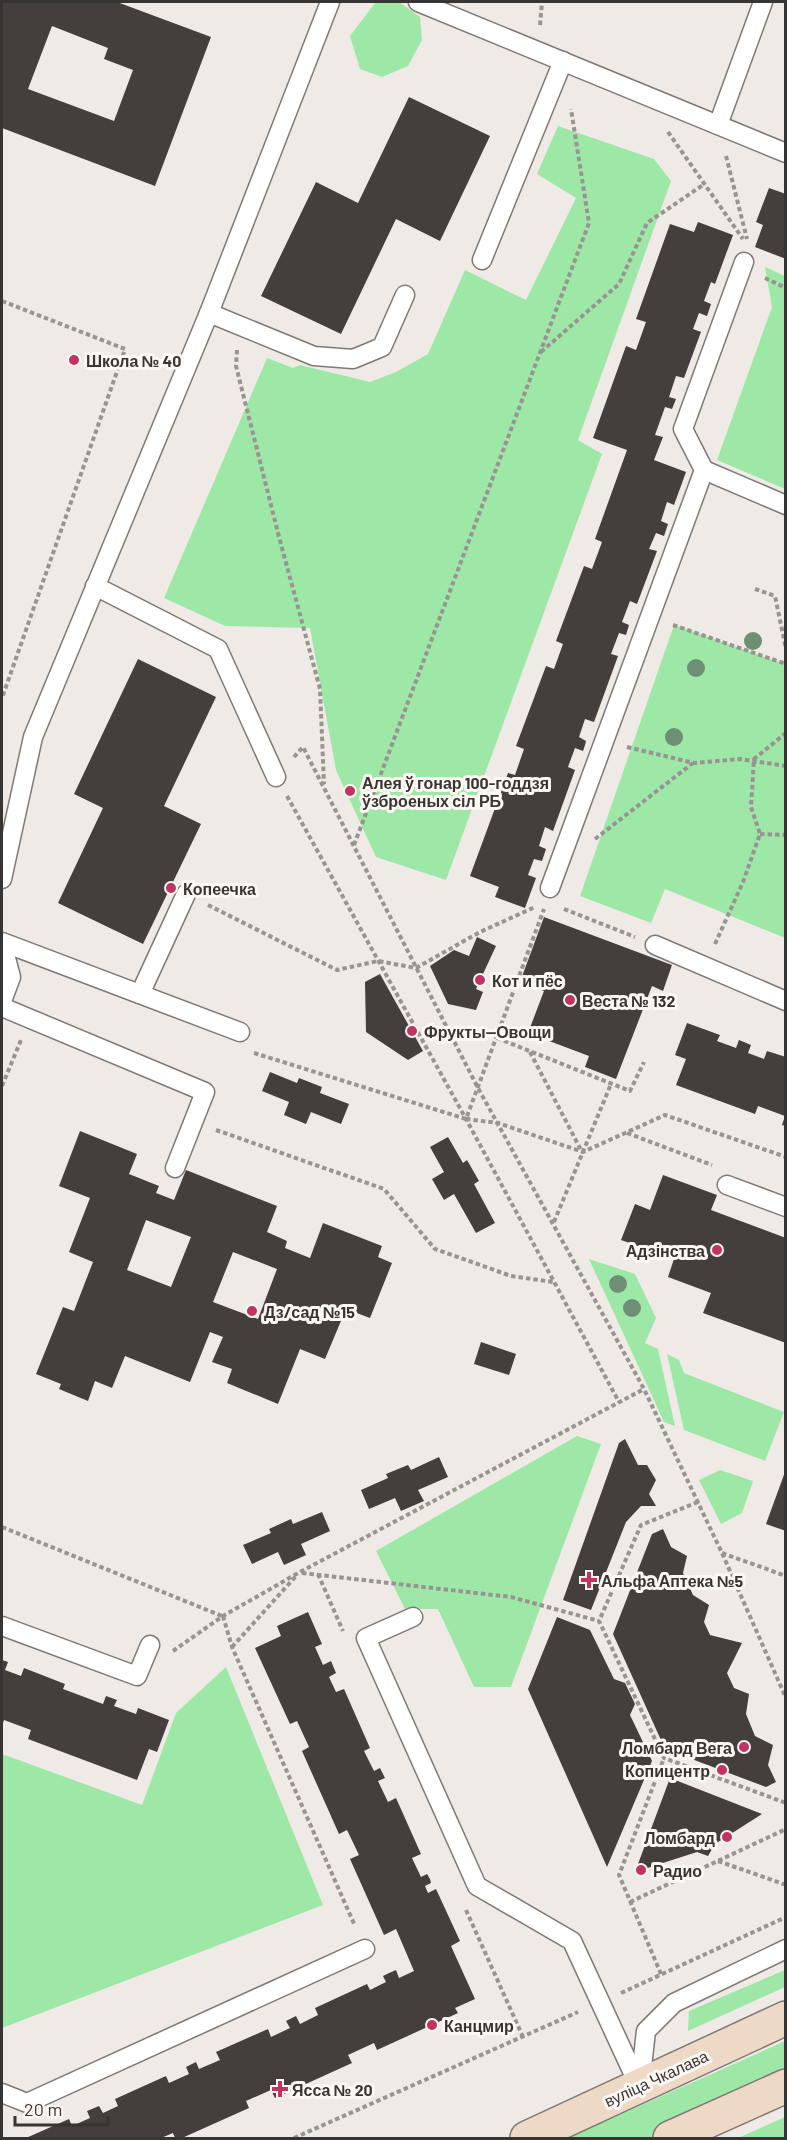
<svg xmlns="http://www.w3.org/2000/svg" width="787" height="2140" viewBox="0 0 787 2140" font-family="Barlow,sans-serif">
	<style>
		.green { fill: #9ee8a7 }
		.building { fill: #443f3c; fill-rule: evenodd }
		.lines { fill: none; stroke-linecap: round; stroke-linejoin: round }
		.service-casing { stroke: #7e7975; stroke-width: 21 }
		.secondary-casing { stroke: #7e7975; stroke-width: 36 }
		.path { stroke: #989491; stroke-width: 4; stroke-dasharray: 4.5 3; stroke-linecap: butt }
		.service { stroke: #fff; stroke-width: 18 }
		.secondary { stroke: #eed9c6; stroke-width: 33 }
		.tree { fill: #6f8f74 }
		.poi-dot { fill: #c13362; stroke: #fcf7f2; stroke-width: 2 }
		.labels { text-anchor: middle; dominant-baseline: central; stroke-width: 6; stroke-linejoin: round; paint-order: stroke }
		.poi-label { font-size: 16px; font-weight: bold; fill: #373533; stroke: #fcf7f2; text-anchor: start }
		.street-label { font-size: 16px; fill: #373533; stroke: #fcf7f2 }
	</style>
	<rect width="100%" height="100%" fill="#efeae5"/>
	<g class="green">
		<path d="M399,2L420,17L422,40L408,66L382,77L360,69L350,36L375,3Z"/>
		<path d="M558,126L654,159L671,181L578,440L602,454L446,880L376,857L336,770L310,628L225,626L164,598L267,358L293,368L300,365L370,382L396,372L428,354L465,270L526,300L576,198L537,174Z"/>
		<path d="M765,267L785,276V489L717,460L772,307Z"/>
		<path d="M674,625L785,664V938L665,889L651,923L580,896Z"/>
		<path d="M589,1259L635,1274L656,1318L645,1343L658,1349L675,1426L664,1422Z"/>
		<path d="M667,1354L679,1360L684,1373L784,1412L765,1461L684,1430Z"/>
		<path d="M577,1436L601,1444L511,1687H474L438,1609H405L376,1551Z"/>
		<path d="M720,1470L753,1481L742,1513L721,1524L699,1480Z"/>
		<path d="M226,1667L323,1905L2,2028V1754L142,1805L176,1713Z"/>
		<path d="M785,1970V1987L688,2031L689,2011Z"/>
		<path d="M785,2041V2079L654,2138H568Z"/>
		<path d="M785,2117V2138H738Z"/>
	</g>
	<g class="building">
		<path d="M2,2H117L211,37L155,186L2,128ZM52,26L108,48L104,59L133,70L114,121L28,89Z"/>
		<path d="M409,97L490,136L440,241L396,219L341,334L261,296L316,182L358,203Z"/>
		<path d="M769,188L786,194V259L755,247L763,225L756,222Z"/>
		<path d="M698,222L733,235L715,284L711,282L704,301L711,304L707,316L699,313L693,329L701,332L684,378L676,376L669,397L676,399L672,409L665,407L655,435L663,437L654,460L686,472L674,505L667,502L661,521L668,524L664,536L656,533L649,549L657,551L637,604L630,601L622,622L629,625L626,635L619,633L611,654L618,656L594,722L585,719L579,737L586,741L585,745L583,751L575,748L568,767L575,770L553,831L545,827L539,846L546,849L542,861L534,859L528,875L536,878L525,908L495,897L499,887L470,876L508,773L515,775L524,749L516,746L546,666L554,669L563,644L556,641L584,566L592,569L602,542L595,539L627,450L593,438L626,346L636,350L646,322L636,319L670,224L694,232Z"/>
		<path d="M138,659L216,697L164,806L201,824L143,944L58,903L103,808L74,794Z"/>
		<path d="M544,917L672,965L663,991L652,986L616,1079L585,1067L589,1056L528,1033L544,991L520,982Z"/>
		<path d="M477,937L496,946L476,989L483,992L476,1010L448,1004L430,966L454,950L469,956Z"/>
		<path d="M380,974L423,1051L408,1060L366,1032L365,982Z"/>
		<path d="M687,1023L720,1035L717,1041L736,1048L739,1040L751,1045L748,1053L764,1059L767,1051L786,1057V1126L782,1125L785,1116L758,1106L755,1114L676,1085L686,1059L675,1055Z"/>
		<path d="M270,1072L297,1083L299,1078L322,1087L320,1093L349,1104L341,1124L311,1112L306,1124L284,1115L289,1102L262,1091Z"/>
		<path d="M80,1131L137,1154L129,1174L159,1186L156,1193L174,1200L186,1170L277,1206L267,1232L287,1241L285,1248L310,1258L323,1223L382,1246L378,1257L392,1263L370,1318L346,1309L325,1359L300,1349L278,1404L227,1383L232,1369L212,1362L223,1337L210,1332L190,1382L125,1356L112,1388L95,1381L88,1401L59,1389L61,1384L36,1374L63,1307L74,1311L93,1262L69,1252L90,1198L59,1186ZM146,1220L191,1237L171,1287L127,1270ZM233,1252L277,1269L258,1319L213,1302Z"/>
		<path d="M448,1137L463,1163L467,1160L479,1181L474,1184L495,1223L476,1233L454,1194L444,1200L432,1179L444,1172L430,1147Z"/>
		<path d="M663,1175L717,1195L711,1210L786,1238V1343L703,1313L711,1293L668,1277L674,1259L621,1240L635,1204L650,1210Z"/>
		<path d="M481,1342L516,1354L509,1375L474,1364Z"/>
		<path d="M625,1439L638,1465H647L656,1480L649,1494L656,1506H641L626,1522L591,1610L563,1600L619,1443Z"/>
		<path d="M439,1457L448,1477L418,1490L424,1501L401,1511L395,1498L369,1509L361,1490L388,1478L386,1474L408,1465L411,1470Z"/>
		<path d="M785,1472H786V1531L766,1524Z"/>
		<path d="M322,1512L330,1531L301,1544L306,1555L284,1565L278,1552L252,1564L243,1545L271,1533L269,1529L291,1519L293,1524Z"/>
		<path d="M663,1529L671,1547L687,1556L683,1573L693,1595L709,1605L704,1622L710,1635L742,1643L727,1673L734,1688L749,1694L746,1714L755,1736L773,1745L768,1765L776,1782L766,1787L665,1749L613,1634L652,1534Z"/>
		<path d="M308,1612L322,1644L315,1647L323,1665L331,1661L336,1673L329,1677L336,1692L344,1689L370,1748L364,1751L374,1771L380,1768L385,1778L378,1781L388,1802L396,1798L421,1854L412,1858L421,1877L427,1874L430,1879L431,1883L425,1886L428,1893L436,1889L460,1941L451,1946L475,1999L455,2008L458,2013L377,2050L374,2043L348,2055L352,2063L275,2098L271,2090L246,2101L249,2108L182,2138H175L173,2133L161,2138H26L69,2119L72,2126L90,2118L87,2111L99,2106L103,2113L118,2106L115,2099L166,2076L169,2083L189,2074L186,2067L196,2062L199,2069L220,2060L216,2052L268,2029L271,2037L290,2028L286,2021L296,2016L300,2024L318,2015L315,2008L367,1984L370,1990L386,1982L383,1976L387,1974L396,1970L399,1978L414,1971L396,1929L384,1935L350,1859L359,1855L347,1830L339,1834L302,1751L309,1747L297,1721L290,1724L255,1648L281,1636L277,1626Z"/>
		<path d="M557,1617L590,1630L614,1679L625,1683L635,1704L630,1715L652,1761L607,1867L528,1689Z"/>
		<path d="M2,1660L8,1662L5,1670L21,1676L24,1668L65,1684L63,1689L103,1704L106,1696L117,1700L114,1706L136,1714L138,1708L169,1720L157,1752L149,1749L137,1780L28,1739L31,1730L4,1720L2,1726Z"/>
		<path d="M670,1778L762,1814L715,1844L708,1856L697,1852L635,1872Z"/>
	</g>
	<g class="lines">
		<defs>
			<g id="service">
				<path d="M418,2L786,153"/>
				<path d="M718,125L763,2"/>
				<path d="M482,260L563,61"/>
				<path d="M209,313L314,356L353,359L382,347L405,295"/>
				<path d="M704,470L786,505"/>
				<path d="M95,586L218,649L276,777"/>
				<path d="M2,879L33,737L209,313L330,2"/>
				<path d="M550,888L704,470L683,429L744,262"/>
				<path d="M2,942L240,1032"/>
				<path d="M2,943L11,977L2,1001"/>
				<path d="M655,945L786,1001"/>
				<path d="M140,994L186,894"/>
				<path d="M2,1007L205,1092L175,1168"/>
				<path d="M727,1185L786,1207"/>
				<path d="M413,1617L366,1638L477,1886L572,1941L639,2086"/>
				<path d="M2,1626L137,1676L150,1645"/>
				<path d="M640,2084L646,2031L674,2003L786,1949"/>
				<path d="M2,2093L27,2103L365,1949"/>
			</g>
			<g id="secondary">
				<path d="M527,2138L786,2018"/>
				<path d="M670,2138L786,2086"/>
			</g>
		</defs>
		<use href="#service" class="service-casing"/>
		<use href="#secondary" class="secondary-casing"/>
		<g class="path">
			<path d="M540,25L542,2"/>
			<path d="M668,132L743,239"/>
			<path d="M726,156L747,239"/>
			<path d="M765,278L786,288"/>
			<path d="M2,301L125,349L2,698"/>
			<path d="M237,350L236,366L278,533L320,689L324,784"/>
			<path d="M541,352L619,284L647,223L703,185"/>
			<path d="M755,589L775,596L786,649"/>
			<path d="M673,625L786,664"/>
			<path d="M627,747L694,763L740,759L786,766"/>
			<path d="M294,757L303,747L478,1088L644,1389L722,1553L786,1698"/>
			<path d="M287,796L466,1119L619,1402"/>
			<path d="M760,834L786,835"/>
			<path d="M595,839L693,763"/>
			<path d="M354,845L589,223L571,109"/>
			<path d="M208,905L337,970L378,961L416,968L480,932L535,907"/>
			<path d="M564,909L635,937"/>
			<path d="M715,944L743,882L760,834L751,807L754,759L786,733"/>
			<path d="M497,1038L630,1091L644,1062"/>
			<path d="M530,1052L582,1152"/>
			<path d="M254,1053L466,1119L544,909"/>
			<path d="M2,1086L21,1040"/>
			<path d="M466,1119L498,1123L583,1152L665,1115L786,1157"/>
			<path d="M216,1130L384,1189L435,1249L511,1276L553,1282"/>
			<path d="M627,1133L712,1165"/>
			<path d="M554,1222L611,1084"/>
			<path d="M698,1502L641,1525L599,1621L664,1758L786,1803"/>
			<path d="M2,1527L222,1616"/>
			<path d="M722,1553L786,1576"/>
			<path d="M302,1573L511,1597L599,1621"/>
			<path d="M318,1574L343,1631"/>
			<path d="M223,1616L232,1647L355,1926"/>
			<path d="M232,1647L296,1576"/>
			<path d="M173,1651L223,1616L300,1572L644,1389"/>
			<path d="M718,1861L786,1885"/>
			<path d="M630,1902L786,1829"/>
			<path d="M466,1910L523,2037"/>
			<path d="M661,1974L619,1875L664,1758"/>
			<path d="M621,1993L786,1917"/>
			<path d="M294,2138L578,2012"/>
		</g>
		<use href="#service" class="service"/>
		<use href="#secondary" class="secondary"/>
	</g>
	<g class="tree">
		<circle cx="753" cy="641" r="9"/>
		<circle cx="696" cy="668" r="9"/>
		<circle cx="674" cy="737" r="9"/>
		<circle cx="618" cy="1284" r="9"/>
		<circle cx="632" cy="1308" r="9"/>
	</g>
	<g class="poi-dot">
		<circle cx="74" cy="360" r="6"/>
		<circle cx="350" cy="791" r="6"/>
		<circle cx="171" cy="888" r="6"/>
		<circle cx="480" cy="980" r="6"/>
		<circle cx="570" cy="1000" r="6"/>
		<circle cx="412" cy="1031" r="6"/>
		<circle cx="717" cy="1250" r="6"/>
		<circle cx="252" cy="1311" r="6"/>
		<path d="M586 1571h6v6h6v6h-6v6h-6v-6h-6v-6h6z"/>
		<circle cx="744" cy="1747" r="6"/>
		<circle cx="722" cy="1770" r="6"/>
		<circle cx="727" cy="1837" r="6"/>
		<circle cx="641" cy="1870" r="6"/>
		<circle cx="432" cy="2025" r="6"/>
		<path d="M277 2080h6v6h6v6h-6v6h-6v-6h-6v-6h6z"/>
	</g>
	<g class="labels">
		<g class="poi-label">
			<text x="86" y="360">Школа № 40</text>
			<text x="362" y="782">Алея ў гонар 100-годдзя<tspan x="362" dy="18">ўзброеных сіл РБ</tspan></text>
			<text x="183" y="888">Копеечка</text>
			<text x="492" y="980">Кот и пёс</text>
			<text x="582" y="1000">Веста № 132</text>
			<text x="424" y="1031">Фрукты--Овощи</text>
			<text x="705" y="1250" text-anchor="end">Адзінства</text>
			<text x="264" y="1311">Дз/сад №15</text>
			<text x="601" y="1580">Альфа Аптека №5</text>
			<text x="732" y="1747" text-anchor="end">Ломбард Вега</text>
			<text x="710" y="1770" text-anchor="end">Копицентр</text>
			<text x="715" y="1837" text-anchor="end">Ломбард</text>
			<text x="653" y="1870">Радио</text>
			<text x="444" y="2025">Канцмир</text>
			<text x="292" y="2089">Ясса № 20</text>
		</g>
		<g class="street-label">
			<text transform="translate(656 2078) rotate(-25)">вуліца Чкалава</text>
		</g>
	</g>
	<rect width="787" height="2140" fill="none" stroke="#373533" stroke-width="6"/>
	<path d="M15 2116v9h93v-9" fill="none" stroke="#373533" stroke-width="3"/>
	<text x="24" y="2116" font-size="18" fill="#373533" stroke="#fcf7f2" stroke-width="4.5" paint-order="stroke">20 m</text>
</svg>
